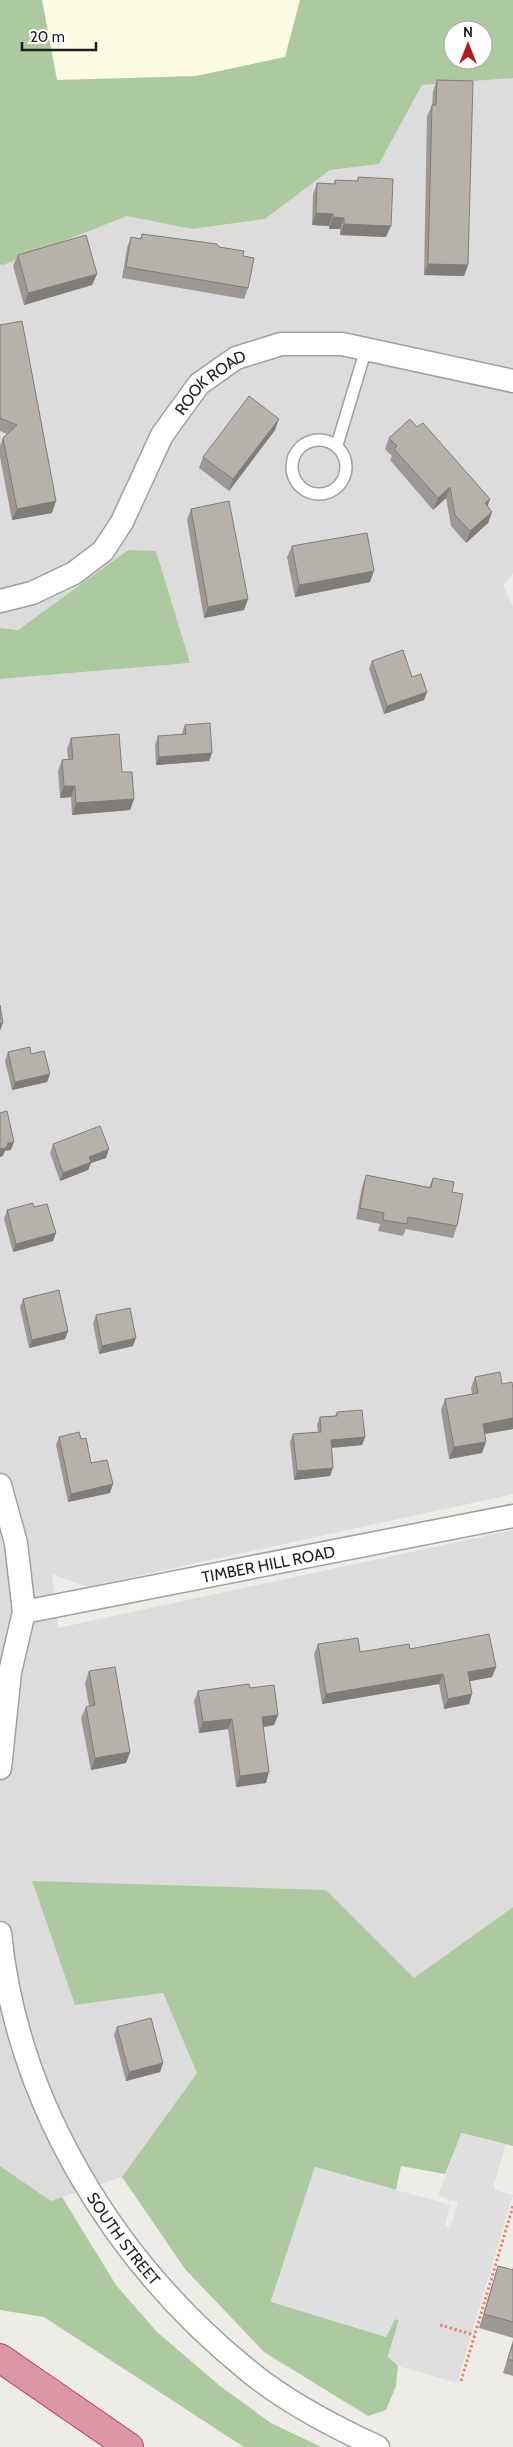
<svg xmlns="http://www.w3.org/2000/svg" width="513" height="2447" viewBox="0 0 513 2447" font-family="Cabin,sans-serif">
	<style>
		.residential { fill: #dddcdc }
		.education { fill: #fbfbe3 }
		.forest { fill: #adc9a0; fill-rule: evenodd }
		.parking { fill: #dfdfdf }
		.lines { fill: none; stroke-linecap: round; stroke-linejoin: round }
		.service-casing { stroke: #a0a0a0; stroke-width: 14 }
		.minor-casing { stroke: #a0a0a0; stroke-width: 25 }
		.motorway-casing { stroke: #c63a6d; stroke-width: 30 }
		.path { stroke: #e9867c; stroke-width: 3; stroke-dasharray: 2.5 2.5; stroke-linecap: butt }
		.service { stroke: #fff; stroke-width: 11 }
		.minor { stroke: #fff; stroke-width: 22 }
		.motorway { stroke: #dc97a6; stroke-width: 28 }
		.wall { fill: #9d9894 }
		.shaded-wall { fill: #807c78 }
		.building { fill: #b7b1ac; stroke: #807c78 }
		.labels { text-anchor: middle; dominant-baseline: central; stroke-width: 4.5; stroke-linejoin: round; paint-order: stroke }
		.street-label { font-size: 16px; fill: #1f1f1f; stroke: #fff }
	</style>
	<rect width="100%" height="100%" fill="#eeece6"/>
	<path class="residential" d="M513,78V573L503,586L513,606V1494L87,1587L52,1574L58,1628L513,1530V1907L414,1979L326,1890L32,1882L75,2005L163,1993L197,2073L122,2177L51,2201L0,2166V679L190,663L128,550L18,630L0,628V264L127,216L192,229L265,219L330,170L379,164L422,85Z"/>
	<path class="education" d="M42,0H300L286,57L196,76L56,81Z"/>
	<g class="forest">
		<path d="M0,0H42L57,80L196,76L285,57L300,0H513V78L422,85L379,164L330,170L265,219L192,229L127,216L3,265L0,264ZM453,30H483V60H453Z"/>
		<path d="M128,550L156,551L190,663L0,679V628L18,630Z"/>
		<path d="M32,1881L326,1890L414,1978L513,1907V2146L462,2133L445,2174L401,2166L396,2190L315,2167L271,2301L386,2337L395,2319L399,2320L388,2356L398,2366L396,2386L386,2410L368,2416L264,2352L185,2269L122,2177L197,2073L163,1993L75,2005Z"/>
		<path d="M0,2166L51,2201L62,2197L116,2285L157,2332L220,2386L271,2423L321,2447H244L44,2317L0,2310Z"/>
	</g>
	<path class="parking" d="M461,2133L506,2144L494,2184L495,2190L513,2195L457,2383L398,2366L388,2357L399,2320L395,2319L386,2337L271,2302L315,2167L450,2205L445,2225L450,2228L458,2202L438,2196Z"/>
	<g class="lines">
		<defs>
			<g id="service">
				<circle cx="319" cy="467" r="27"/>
				<path d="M337,445L366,349"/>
			</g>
			<g id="minor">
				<path id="s1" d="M0,601L32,593L74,573L103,551L122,522L162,435L199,384L236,358L281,344H342L513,381"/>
				<path d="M0,1485L16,1543L24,1612L10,1672L0,1768"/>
				<path id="s2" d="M24,1612L513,1516"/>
				<path id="s3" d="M0,1933C17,2104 114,2261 245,2368C284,2401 332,2426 378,2447"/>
			</g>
			<path id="motorway" d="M0,2358L129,2447"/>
		</defs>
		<use href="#service" class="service-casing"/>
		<use href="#minor" class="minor-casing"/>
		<use href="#motorway" class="motorway-casing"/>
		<g class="path">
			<path d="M440,2325L474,2335"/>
			<path d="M461,2381L513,2206"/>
		</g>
		<use href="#service" class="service"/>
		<use href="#minor" class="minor"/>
		<use href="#motorway" class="motorway"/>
	</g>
	<g class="wall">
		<path d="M437,80L468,265L464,276L424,275L427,116L432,105L433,91Z"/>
		<path d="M358,177L386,237L340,235V229H329V226L312,225L313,194L317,183L334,184L335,180L357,181Z"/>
		<path d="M142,234L219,247L243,256L248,288L244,299L122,278L127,248L131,237L140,239Z"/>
		<path d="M18,255L97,274L92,285L24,305L13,266Z"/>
		<path d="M0,325L52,513L12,520L0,457V446L3,438L7,434L0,431Z"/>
		<path d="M417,427L490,499L487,506L492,512L488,523L466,543L451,526L446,498L433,510L390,460L392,456L385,449L389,438Z"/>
		<path d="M275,430L229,491L199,468L203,457Z"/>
		<path d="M191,509L248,599L244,610L204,618L187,520Z"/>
		<path d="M292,546L370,582L295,597L287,557Z"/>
		<path d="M372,661L427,692L424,700L384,714L369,669Z"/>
		<path d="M185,725L209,761L156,765L155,745L158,736L182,735V733Z"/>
		<path d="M71,738L122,772L134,799L130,810L72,815L71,797L60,798L58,771L62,760L68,759L67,749Z"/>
		<path d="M8,1052L31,1054L50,1074L47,1082L12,1090L5,1061Z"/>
		<path d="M53,1144L106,1158L91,1163L88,1170L60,1181L50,1153Z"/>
		<path d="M366,1175L429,1187L433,1178L452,1192L457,1226L453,1238L406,1229L403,1236L378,1231L380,1224L356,1219L362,1187Z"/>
		<path d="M34,1207L53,1241L13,1252L4,1219L7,1210Z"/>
		<path d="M23,1299L68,1331L65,1339L29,1348L20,1307Z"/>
		<path d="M96,1315L133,1346L99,1354L93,1323Z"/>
		<path d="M475,1377L502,1384L513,1389V1429L485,1434L482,1453L449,1459L441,1410L445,1399L472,1394L471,1388Z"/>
		<path d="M337,1412L365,1437L362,1445L332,1448L330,1476L294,1480L290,1442L293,1434L318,1432L317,1425L320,1417L335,1416Z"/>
		<path d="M59,1437L81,1439L91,1463L110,1493L68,1502L56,1445Z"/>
		<path d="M318,1644L360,1652L410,1649L496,1667L492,1677L470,1681L469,1704L444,1709L439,1684L322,1704L314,1654Z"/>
		<path d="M89,1671L130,1752L126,1763L91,1770L81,1718L86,1707L89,1706L85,1683Z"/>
		<path d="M250,1688L278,1715L274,1725L263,1727L266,1783L236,1787L228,1729L199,1733L194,1701L198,1691Z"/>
		<path d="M117,2027L163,2063L160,2072L126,2081L114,2035Z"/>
		<path d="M498,2266L512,2270L513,2267V2338L479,2328Z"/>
		<path d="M513,2340V2376L503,2373Z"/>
	</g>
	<g class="shaded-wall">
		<path d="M316,213L333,214L329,226L312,225Z"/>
		<path d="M333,217L344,218L340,229H329Z"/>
		<path d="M344,224L391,226L386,237L340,235Z"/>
		<path d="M428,264L468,265L464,276L424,275Z"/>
		<path d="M97,274L92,285L24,305L28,293Z"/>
		<path d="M279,419L275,430L229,491L233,479Z"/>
		<path d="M450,487L446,498L433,510L438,498Z"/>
		<path d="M490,499L486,511L485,503Z"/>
		<path d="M56,501L52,513L12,520L17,509Z"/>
		<path d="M492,512L488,523L466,543L470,531Z"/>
		<path d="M374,571L370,582L295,597L299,585Z"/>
		<path d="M248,599L244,610L204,618L208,607Z"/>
		<path d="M427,692L424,700L384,714L387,706Z"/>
		<path d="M212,753L209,761L156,765L159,757Z"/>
		<path d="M64,786H75L71,797L60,798Z"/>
		<path d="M134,799L130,810L72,815L76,803Z"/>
		<path d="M3,1023L0,1031V1024Z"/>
		<path d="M50,1074L47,1082L12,1090L15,1082Z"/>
		<path d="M14,1142L11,1150L5,1151L3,1156L0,1157V1149L8,1143Z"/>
		<path d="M109,1149L106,1158L91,1163L88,1170L60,1181L63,1173L89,1157Z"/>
		<path d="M56,1233L53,1241L13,1252L16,1244Z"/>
		<path d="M68,1331L65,1339L29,1348L32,1340Z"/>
		<path d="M136,1338L133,1346L99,1354L102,1346Z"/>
		<path d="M513,1418V1429L479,1435L483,1424Z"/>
		<path d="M365,1437L362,1445L328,1448L331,1440Z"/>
		<path d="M486,1442L482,1453L449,1459L454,1447Z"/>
		<path d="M333,1468L330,1476L294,1480L297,1471Z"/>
		<path d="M113,1484L110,1493L68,1502L71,1494Z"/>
		<path d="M496,1667L492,1677L465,1682L468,1672Z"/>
		<path d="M443,1674L439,1684L322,1704L326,1694Z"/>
		<path d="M472,1694L469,1704L444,1709L448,1699Z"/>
		<path d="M278,1715L274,1725L258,1728L262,1717Z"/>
		<path d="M232,1719L228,1729L199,1733L203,1722Z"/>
		<path d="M130,1752L126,1763L91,1770L95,1758Z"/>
		<path d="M269,1772L266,1783L236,1787L240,1776Z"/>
		<path d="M163,2063L160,2072L126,2081L129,2072Z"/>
	</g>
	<g class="building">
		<path d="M437,80L473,81L468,265L428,264L432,105H436Z"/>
		<path d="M358,177L393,179L391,226L344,224V218L333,217V214L316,213L317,183L335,184V180L358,181Z"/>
		<path d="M142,234L217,244L219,247L244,251L243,256L254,258L248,288L126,267L131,237L141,239Z"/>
		<path d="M86,235L97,274L28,293L18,255Z"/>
		<path d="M22,321L56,501L17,509L3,438L17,425L0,418V325Z"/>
		<path d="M249,396L279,419L233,479L203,457Z"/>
		<path d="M410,419L417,427L423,423L490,499L485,503L492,512L470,531L455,515L450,487L438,498L394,449L397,446L389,438Z"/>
		<path d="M229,501L248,599L208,607L191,509Z"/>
		<path d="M367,533L374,571L299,585L292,546Z"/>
		<path d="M403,650L412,677L421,674L427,692L387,706L372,661Z"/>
		<path d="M210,723L212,753L159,757L158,736L186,734L185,725Z"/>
		<path d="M119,734L122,772H132L134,799L76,803L75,786H64L62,760L73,759L71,738Z"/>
		<path d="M0,1005L3,1023L0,1024Z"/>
		<path d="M30,1047L31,1054L44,1051L50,1074L15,1082L8,1052Z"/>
		<path d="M7,1111L14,1142L8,1143L6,1148L0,1149V1113Z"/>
		<path d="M100,1126L109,1149L89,1157L91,1162L63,1173L53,1144Z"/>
		<path d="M366,1175L431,1188L433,1178L454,1182L452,1192L463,1194L457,1226L408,1217L407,1224L383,1220L384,1213L360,1208Z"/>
		<path d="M33,1203L34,1207L47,1204L56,1233L16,1244L7,1210Z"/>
		<path d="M59,1290L68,1331L32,1340L23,1299Z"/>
		<path d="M130,1308L136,1338L102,1346L96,1315Z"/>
		<path d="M500,1372L502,1384L512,1382L513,1389V1418L483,1424L486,1442L454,1447L445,1399L478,1393L475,1377Z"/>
		<path d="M362,1410L365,1437L331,1440L333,1468L297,1471L293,1434L321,1432L320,1417L337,1416V1412Z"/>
		<path d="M79,1432L81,1439L86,1438L91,1463L107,1460L113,1484L71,1494L59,1437Z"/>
		<path d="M489,1634L496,1667L468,1672L472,1694L448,1699L443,1674L326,1694L318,1644L358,1638L360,1652L409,1644L410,1649Z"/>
		<path d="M115,1667L130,1752L95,1758L86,1707L95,1705L89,1671Z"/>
		<path d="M249,1684L250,1688L274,1685L278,1715L262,1717L269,1772L240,1776L232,1719L203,1722L198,1691Z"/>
		<path d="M151,2018L163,2063L129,2072L117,2027Z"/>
		<path d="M498,2266L513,2270V2322L484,2314Z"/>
		<path d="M513,2344V2361L508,2359Z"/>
	</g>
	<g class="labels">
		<g class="street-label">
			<text stroke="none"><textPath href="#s1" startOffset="319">ROOK ROAD</textPath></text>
			<text stroke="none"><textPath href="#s2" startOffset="249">TIMBER HILL ROAD</textPath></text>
			<text stroke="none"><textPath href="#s3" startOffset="334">SOUTH STREET</textPath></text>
		</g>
	</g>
	<g transform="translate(468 45)"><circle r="24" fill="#ffffff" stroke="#a5a5a5"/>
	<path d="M0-4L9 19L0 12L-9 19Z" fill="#b6181b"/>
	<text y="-8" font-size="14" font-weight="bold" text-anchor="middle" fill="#1f1f1f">N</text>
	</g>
	<path d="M22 42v8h74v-8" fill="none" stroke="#1f1f1f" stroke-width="2.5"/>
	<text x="30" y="42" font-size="15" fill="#1f1f1f" stroke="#ffffff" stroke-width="4" paint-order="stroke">20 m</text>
</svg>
